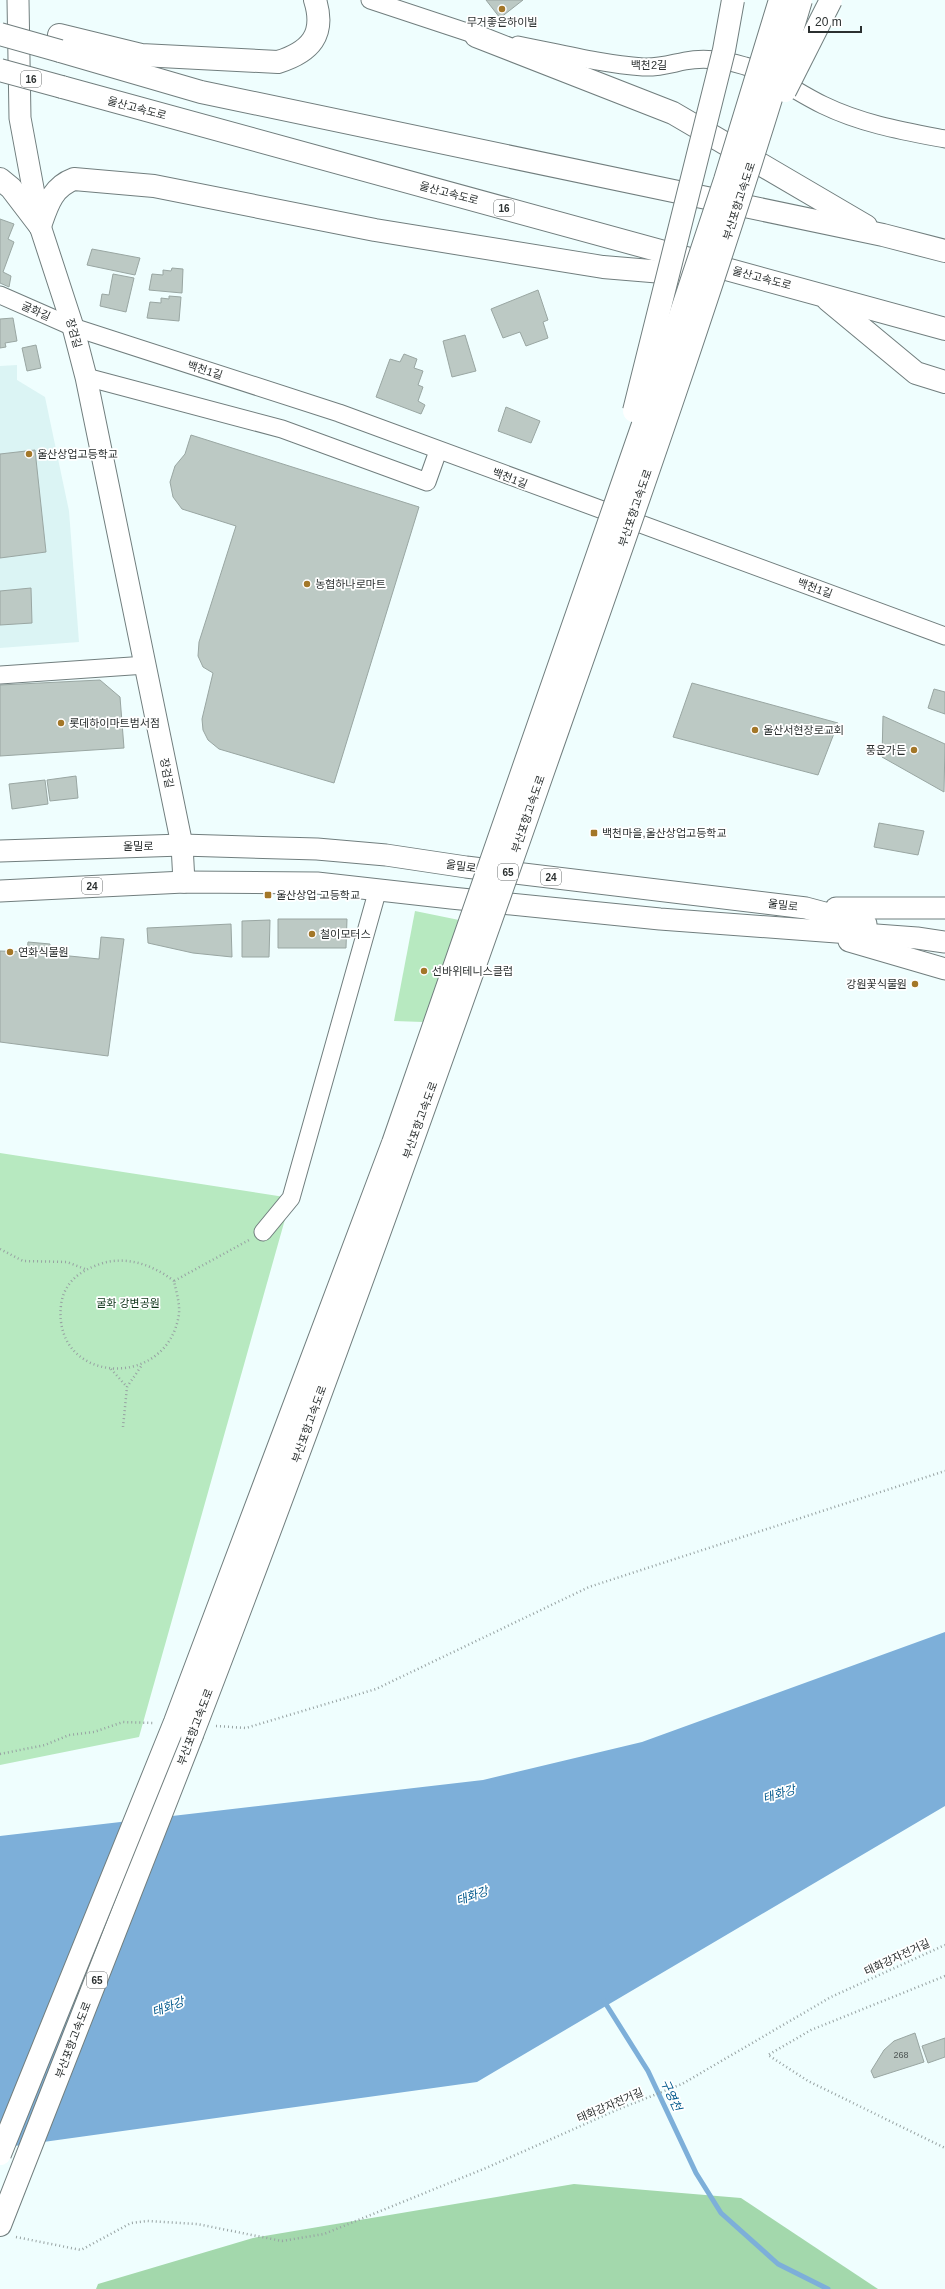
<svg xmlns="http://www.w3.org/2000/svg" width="945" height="2289" viewBox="0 0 945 2289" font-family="Arial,'Noto Sans KR',sans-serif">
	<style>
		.built { fill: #dbf4f4 }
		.green { fill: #b7e9c0 }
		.forest { fill: #a3d8ac }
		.water { fill: #7dafd9 }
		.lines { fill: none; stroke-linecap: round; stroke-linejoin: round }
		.stream { stroke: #7dafd9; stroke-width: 5 }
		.building { fill: #bcc9c4; stroke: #99a6a2 }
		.minor-casing { stroke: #717e7e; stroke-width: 19 }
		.major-casing { stroke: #717e7e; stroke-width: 23 }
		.highway-casing { stroke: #717e7e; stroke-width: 24 }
		.path { stroke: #97a2a2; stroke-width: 2.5; stroke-dasharray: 1 3; stroke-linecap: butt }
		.minor { stroke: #fff; stroke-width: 17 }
		.major { stroke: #fff; stroke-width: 21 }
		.highway { stroke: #fff; stroke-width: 22 }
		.highway-bridge-casing { stroke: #717e7e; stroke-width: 24; stroke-linecap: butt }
		.highway-bridge { stroke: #fff; stroke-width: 22 }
		.poi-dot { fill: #a37728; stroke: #fff; stroke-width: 1.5 }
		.labels { text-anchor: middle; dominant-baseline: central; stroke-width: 3.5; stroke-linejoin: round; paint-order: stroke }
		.number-label { font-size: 9px; fill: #4f5655 }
		.shield { fill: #fff; stroke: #6b6e6e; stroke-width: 1 }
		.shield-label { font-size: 10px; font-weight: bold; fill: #2b3030 }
		.poi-label { font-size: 11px; fill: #2b3030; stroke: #fff; text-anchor: start }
		.street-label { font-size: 11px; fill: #2b3030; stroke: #fff }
		.park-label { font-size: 11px; fill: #0c3317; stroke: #fff }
		.water-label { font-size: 12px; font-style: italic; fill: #01588c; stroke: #fff }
	</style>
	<rect width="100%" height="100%" fill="#effefe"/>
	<path class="built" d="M17,365V380L45,397L69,511L79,642L0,648V366Z"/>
	<g class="green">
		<path d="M415,911L464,921L423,1022L394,1021Z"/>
		<path d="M0,1153L291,1198L139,1737L0,1765Z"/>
	</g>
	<path class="forest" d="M574,2184L741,2198L878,2289H96L98,2284L253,2238Z"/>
	<path class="water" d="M945,1632V1806L477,2082L0,2148V1836L483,1780L642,1742Z"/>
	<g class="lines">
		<path class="stream" d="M604,2001L648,2071L696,2173L721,2213L778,2264L828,2289"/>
	</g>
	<g class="building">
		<path d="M486,0H523L500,18Z"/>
		<path d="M0,219L14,224L8,239L14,242L3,272L11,276L9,287L0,283Z"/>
		<path d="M92,249L140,258L135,275L87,265Z"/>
		<path d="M172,268L183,269L182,293L149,290L152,274L163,275V270L171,271Z"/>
		<path d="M113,274L134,278L126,312L100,306L102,294L109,295Z"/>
		<path d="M538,290L548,320L543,322L548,338L526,346L520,332L503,338L491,309Z"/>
		<path d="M169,296L181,297L179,321L147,318L150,302L161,303V298L169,299Z"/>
		<path d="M13,318L17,341L5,343L6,347L0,348V319Z"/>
		<path d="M465,335L476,371L452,377L443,341Z"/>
		<path d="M36,345L41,368L27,371L22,348Z"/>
		<path d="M404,354L417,359L414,368L423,371L418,385L423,387L418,401L425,405L421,414L376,397L390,359L400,362Z"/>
		<path d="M506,407L540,421L531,443L498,431Z"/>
		<path d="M191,435L419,507L334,783L219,749L208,740L203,730L202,719L213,673L203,667L198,656L199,642L236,526L182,509L173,497L170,482L175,466L185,454Z"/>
		<path d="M35,450L46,552L0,558V454Z"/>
		<path d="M31,588L32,623L0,625V591Z"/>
		<path d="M100,680L120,697L124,748L0,756V685Z"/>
		<path d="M692,683L838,723L818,775L673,737Z"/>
		<path d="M934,689L945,692V714L928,708Z"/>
		<path d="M883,716L945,744L944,792L882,757Z"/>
		<path d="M76,776L78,798L50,801L47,780Z"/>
		<path d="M45,780L48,804L12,809L9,784Z"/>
		<path d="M879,823L924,831L918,855L874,847Z"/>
		<path d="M278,919H347L346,948H278Z"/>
		<path d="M270,920L269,957H242V921Z"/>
		<path d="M231,924L232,957L193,953L148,943L147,928Z"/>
		<path d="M101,937L124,939L108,1056L0,1042V951L27,952L28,942L50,944V954L99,959Z"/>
		<path d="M915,2033L924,2062L874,2078L871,2071L884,2050L894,2041Z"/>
		<path d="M945,2038V2057L928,2063L922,2046Z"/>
	</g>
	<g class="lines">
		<defs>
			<g id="minor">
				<path d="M370,0L488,39"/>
				<path d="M518,45C559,53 601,64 643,67C658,68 670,64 685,61C705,57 725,60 745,66C774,74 796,92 823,105C862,124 903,131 945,139"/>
				<path d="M0,295L73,327L339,413L945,636"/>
				<path d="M86,377L282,429L427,482L438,451"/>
				<path d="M0,675L146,665"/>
				<path d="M263,1232L291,1198L378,889"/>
			</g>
			<g id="major">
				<path d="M18,0L20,118L40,226L73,327L86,377L182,845L184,882"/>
				<path d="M0,851L182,845L317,849L386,855L466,867L806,908L866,924"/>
				<path d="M0,891L184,882L317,883L451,898L660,919L917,938L945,942"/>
				<path d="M836,908H945"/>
				<path d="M849,941L945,969"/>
			</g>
			<g id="highway">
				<path d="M59,35L141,55L278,62C310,52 326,35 315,0"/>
				<path d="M476,36L673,113L866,226"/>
				<path d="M60,51L201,92L883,235L945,251"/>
				<path d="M62,87L945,329"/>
				<path d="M0,179L11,188L40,226"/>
				<path d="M40,226C47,206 52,187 74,179L154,186L375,230L603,267L711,276"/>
				<path d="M828,300L916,373L945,382"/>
				<path d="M0,2225L192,1735"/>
			</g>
		</defs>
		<use href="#minor" class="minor-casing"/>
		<use href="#major" class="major-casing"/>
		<use href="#highway" class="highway-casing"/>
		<g class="path">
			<path d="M0,1249L23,1261L67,1262L85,1269"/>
			<path d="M174,1281C153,1265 126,1255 100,1264C80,1271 64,1282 61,1305C52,1385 168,1391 179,1314C180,1303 176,1291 174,1281L249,1240"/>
			<path d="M111,1369L127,1387"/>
			<path d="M123,1427L127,1387L142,1365"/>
			<path d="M216,1726L246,1728L376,1689L589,1587L945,1471"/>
			<path d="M0,1754L45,1745L69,1735L94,1732L123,1722L155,1723"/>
			<path d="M945,1976L811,2030L768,2055L808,2081L945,2148"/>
			<path d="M16,2237L81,2250L131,2223L147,2221L197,2224L282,2241L324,2234L486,2168L619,2109L682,2084L831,1997L945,1945"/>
		</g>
		<use href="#minor" class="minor"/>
		<use href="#major" class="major"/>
		<use href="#highway" class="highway"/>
		<defs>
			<g id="highway-bridge">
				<path d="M0,34L60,51"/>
				<path d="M0,70L62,87"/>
				<path d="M785,91L831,0"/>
				<path d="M634,411L724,50L733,0"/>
				<path d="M192,1735C313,1422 426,1106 537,789C629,527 722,266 801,0"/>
				<path d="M0,2154L175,1722L393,1143L664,364L725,180L780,0"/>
			</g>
		</defs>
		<use href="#highway-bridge" class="highway-bridge-casing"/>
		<use href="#highway-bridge" class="highway-bridge"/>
	</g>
	<g class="poi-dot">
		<circle cx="502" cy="9" r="4"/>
		<circle cx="29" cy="454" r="4"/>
		<circle cx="307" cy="584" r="4"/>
		<circle cx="61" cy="723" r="4"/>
		<circle cx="755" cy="730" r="4"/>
		<circle cx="914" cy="750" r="4"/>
		<rect x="590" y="829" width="8" height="8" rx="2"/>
		<rect x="264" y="891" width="8" height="8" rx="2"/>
		<circle cx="312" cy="934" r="4"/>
		<circle cx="10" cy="952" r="4"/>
		<circle cx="424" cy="971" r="4"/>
		<circle cx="915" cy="984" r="4"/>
	</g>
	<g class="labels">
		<g class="number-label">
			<text x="901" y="2055">268</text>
		</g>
		<g class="shield">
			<rect x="21" y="71" width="20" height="16" rx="3"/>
			<rect x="494" y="200" width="20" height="16" rx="3"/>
			<rect x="498" y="864" width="20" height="16" rx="3"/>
			<rect x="541" y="869" width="20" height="16" rx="3"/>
			<rect x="82" y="878" width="20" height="16" rx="3"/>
			<rect x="87" y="1972" width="20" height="16" rx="3"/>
		</g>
		<g class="shield-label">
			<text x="31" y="79">16</text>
			<text x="504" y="208">16</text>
			<text x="508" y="872">65</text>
			<text x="551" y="877">24</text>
			<text x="92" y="886">24</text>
			<text x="97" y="1980">65</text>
		</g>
		<g class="poi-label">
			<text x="502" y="22" text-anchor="middle">무거좋은하이빌</text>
			<text x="37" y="454">울산상업고등학교</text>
			<text x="315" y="584">농협하나로마트</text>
			<text x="69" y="723">롯데하이마트범서점</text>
			<text x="763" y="730">울산서현장로교회</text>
			<text x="906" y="750" text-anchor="end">풍운가든</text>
			<text x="602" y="833">백천마을,울산상업고등학교</text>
			<text x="276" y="895">울산상업 고등학교</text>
			<text x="320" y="934">철이모터스</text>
			<text x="18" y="952">연화식물원</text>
			<text x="432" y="971">선바위테니스클럽</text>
			<text x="907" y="984" text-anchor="end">강원꽃식물원</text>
		</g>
		<g class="street-label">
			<text x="649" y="65">백천2길</text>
			<text transform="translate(137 108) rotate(15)">울산고속도로</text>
			<text transform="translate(449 193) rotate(15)">울산고속도로</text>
			<text transform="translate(739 201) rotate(-72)">부산포항고속도로</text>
			<text transform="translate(762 278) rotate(15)">울산고속도로</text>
			<text transform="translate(36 311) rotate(24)">굴화길</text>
			<text transform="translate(74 333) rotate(74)">장검길</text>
			<text transform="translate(205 370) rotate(18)">백천1길</text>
			<text transform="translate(510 478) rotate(21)">백천1길</text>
			<text transform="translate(635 508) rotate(-71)">부산포항고속도로</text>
			<text transform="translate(815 588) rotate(20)">백천1길</text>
			<text transform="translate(167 773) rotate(79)">장검길</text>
			<text transform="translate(528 814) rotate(-71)">부산포항고속도로</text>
			<text x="138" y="846">울밀로</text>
			<text transform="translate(461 866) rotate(8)">울밀로</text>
			<text transform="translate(783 905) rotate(7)">울밀로</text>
			<text transform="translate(420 1120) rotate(-70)">부산포항고속도로</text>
			<text transform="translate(309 1424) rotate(-70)">부산포항고속도로</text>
			<text transform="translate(195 1727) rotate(-69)">부산포항고속도로</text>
			<text transform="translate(897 1957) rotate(-25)">태화강자전거길</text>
			<text transform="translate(73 2040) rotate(-69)">부산포항고속도로</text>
			<text transform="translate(610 2105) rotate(-23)">태화강자전거길</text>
		</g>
		<g class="park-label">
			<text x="128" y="1303">굴화 강변공원</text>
		</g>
		<g class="water-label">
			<text transform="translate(779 1794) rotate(-17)">태화강</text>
			<text transform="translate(472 1896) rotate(-19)">태화강</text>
			<text transform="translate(168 2007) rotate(-20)">태화강</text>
			<text transform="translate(671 2095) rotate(65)">구영천</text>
		</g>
	</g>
	<path d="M809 26v6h52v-6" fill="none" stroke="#2b3030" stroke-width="2"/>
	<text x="815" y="26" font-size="12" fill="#2b3030" stroke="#ffffff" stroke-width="3" paint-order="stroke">20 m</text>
</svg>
